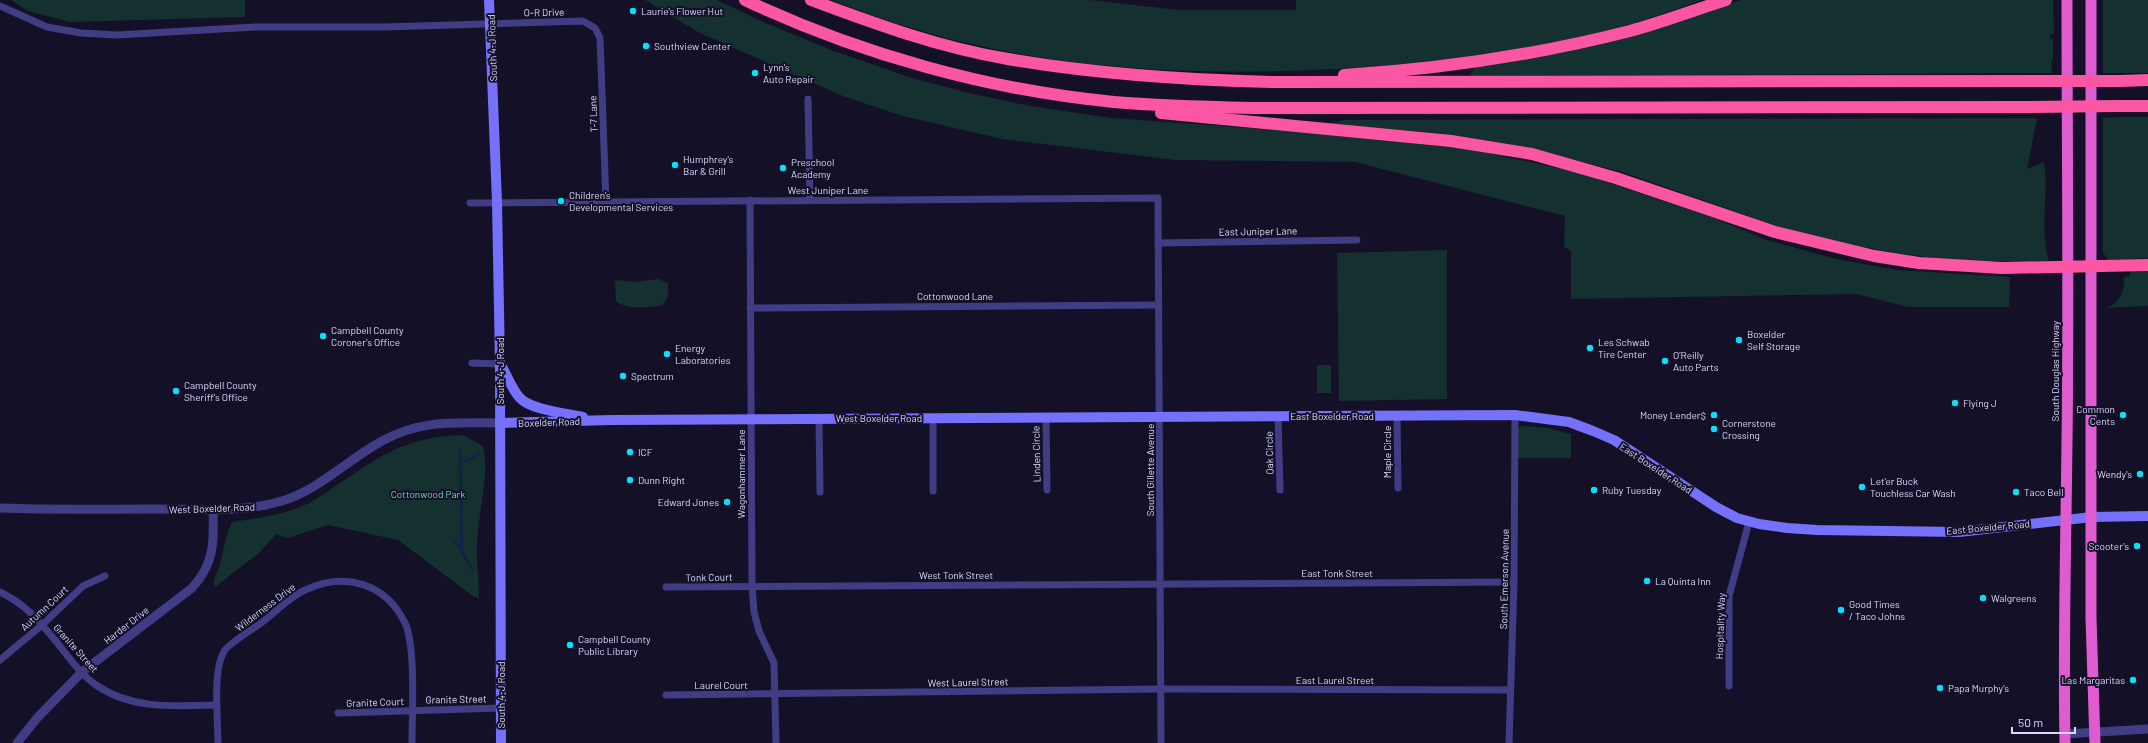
<svg xmlns="http://www.w3.org/2000/svg" width="2148" height="743" viewBox="0 0 2148 743" font-family="Barlow,sans-serif">
	<style>
		.green { fill: #143130 }
		.lines { fill: none; stroke-linecap: round; stroke-linejoin: round }
		.stream { stroke: #0e2349; stroke-width: 2.5 }
		.minor { stroke: #403d85; stroke-width: 7 }
		.tertiary { stroke: #403d85; stroke-width: 9 }
		.secondary { stroke: #7671fb; stroke-width: 10 }
		.trunk { stroke: #df5cd0; stroke-width: 11 }
		.motorway { stroke: #fb56a4; stroke-width: 12 }
		.motorway-bridge { stroke: #fb56a4; stroke-width: 12 }
		.poi-dot { fill: #09dff9; stroke: #141027; stroke-width: 1.5 }
		.labels { text-anchor: middle; dominant-baseline: central; stroke-width: 4; stroke-linejoin: round; paint-order: stroke }
		.poi-label { font-size: 10px; fill: #dcd8fe; stroke: #141027; text-anchor: start }
		.street-label { font-size: 10px; fill: #dcd8fe; stroke: #141027 }
		.park-label { font-size: 10px; fill: #64ddc0; stroke: #141027 }
	</style>
	<rect width="100%" height="100%" fill="#141027"/>
	<g class="green">
		<path d="M11,0H245V17L70,22L28,11Z"/>
		<path d="M645,0H717L761,21L831,50L912,78L973,94L1030,106L1111,118L1301,132L1469,149L1577,172L1714,218L1767,240L1836,259L1897,270L2010,277L2009,307H1908L1856,294L1571,299V251L1564,247L1565,216L1355,162L1176,160L1002,139L903,116L843,96L700,33Z"/>
		<path d="M832,0H1090L1179,10H1296V0H1702C1676,9 1649,19 1622,27C1521,54 1417,66 1313,70C1145,77 990,64 832,0Z"/>
		<path d="M1741,0H2053L2054,34H2050V39H2053V61H2051L2052,73L1470,76L1474,68L1539,57L1633,36Z"/>
		<rect x="2103" y="0" width="45" height="73"/>
		<path d="M2120,117H2148V258L2108,260L2103,252V118Z"/>
		<path d="M2037,118L2027,169L2044,162C2049,195 2039,229 2049,261H1982L1944,259L1895,253L1840,243L1777,226L1619,171L1539,151L1329,124L1344,120Z"/>
		<path d="M1447,250V399L1339,401L1337,253Z"/>
		<path d="M2130,271H2148V306L2107,308C2120,303 2125,290 2124,277L2130,276Z"/>
		<path d="M658,279L668,283V297L662,305C650,308 626,310 616,301L615,283L617,280L633,282Z"/>
		<rect x="1317" y="365" width="14" height="28"/>
		<path d="M1523,426L1548,428L1571,434V458H1518V428Z"/>
		<path d="M463,435L483,446C490,477 478,512 477,543C476,561 479,580 479,598L474,597L398,540L328,525L288,538L276,534L258,554L215,587L213,582C224,562 222,541 232,522C258,518 285,515 309,503C320,498 330,489 340,483C385,453 407,437 463,435Z"/>
	</g>
	<g class="lines">
		<g class="stream">
			<path d="M460,451L462,549"/>
			<path d="M460,462L473,458L479,453"/>
			<path d="M453,540C463,548 464,560 473,570"/>
		</g>
		<g class="minor">
			<path d="M0,6L47,27L81,33L117,35L255,27H384L583,21L595,28L600,38L606,202"/>
			<path d="M808,99L810,200"/>
			<path d="M750,200L752,586L754,612L759,631L774,663L776,743"/>
			<path d="M470,203L1158,198L1161,743"/>
			<path d="M1158,243L1357,240"/>
			<path d="M750,308L1159,305"/>
			<path d="M472,363L500,364"/>
			<path d="M1278,416L1280,490"/>
			<path d="M1397,416L1398,488"/>
			<path d="M1046,417L1047,490"/>
			<path d="M933,418V491"/>
			<path d="M819,419L820,492"/>
			<path d="M666,587L1514,582"/>
			<path d="M0,592C25,604 37,619 55,640C67,655 80,674 96,685C132,710 175,706 217,705"/>
			<path d="M0,660L42,625L83,586L105,576"/>
			<path d="M1729,686V596L1749,522"/>
			<path d="M666,695L1160,689L1510,690"/>
			<path d="M338,713L501,708"/>
			<path d="M218,743C218,721 212,668 225,650C230,643 253,629 261,623C275,613 289,597 305,590C344,572 385,582 405,623C416,646 412,714 412,743"/>
			<path d="M1509,743L1514,582L1515,415"/>
		</g>
		<g class="tertiary">
			<path d="M0,508C51,510 103,509 155,509C195,509 239,513 278,502C317,492 347,460 382,441C422,419 456,423 500,423"/>
			<path d="M2065,734L2148,729"/>
			<path d="M17,743L38,717L82,672L192,588C215,563 214,541 213,509"/>
		</g>
		<g class="secondary">
			<path d="M489,0L497,202L500,364L501,743"/>
			<path d="M501,365C507,375 512,390 520,398C531,410 566,413 583,417"/>
			<path d="M500,423L612,420L1515,415L1569,422L1593,431L1614,440L1716,507L1737,518L1759,524L1787,528L1817,530L1959,532L2092,517L2148,516"/>
		</g>
		<g class="trunk">
			<path d="M2091,0V618L2095,743"/>
			<path d="M2065,743C2063,642 2066,541 2067,441C2069,294 2067,147 2067,0"/>
		</g>
		<g class="motorway">
			<path d="M745,0C860,54 988,90 1114,102C1161,106 1207,107 1253,108L2032,107"/>
			<path d="M811,0C875,24 941,48 1008,59C1096,74 1185,80 1274,82L2034,81"/>
			<path d="M1344,75C1441,69 1536,55 1630,31C1663,22 1694,10 1726,0"/>
			<path d="M2120,81L2148,80"/>
			<path d="M2118,106H2148"/>
			<path d="M1161,113L1451,141L1532,154L1616,178L1775,232L1874,256L1919,263L2002,268L2148,265"/>
		</g>
		<g class="motorway-bridge">
			<path d="M2034,81H2120"/>
			<path d="M2032,107L2118,106"/>
		</g>
	</g>
	<g class="poi-dot">
		<circle cx="633" cy="11" r="4"/>
		<circle cx="646" cy="46" r="4"/>
		<circle cx="755" cy="73" r="4"/>
		<circle cx="675" cy="165" r="4"/>
		<circle cx="783" cy="168" r="4"/>
		<circle cx="561" cy="201" r="4"/>
		<circle cx="323" cy="336" r="4"/>
		<circle cx="1739" cy="340" r="4"/>
		<circle cx="1590" cy="348" r="4"/>
		<circle cx="667" cy="354" r="4"/>
		<circle cx="1665" cy="361" r="4"/>
		<circle cx="623" cy="376" r="4"/>
		<circle cx="176" cy="391" r="4"/>
		<circle cx="1955" cy="403" r="4"/>
		<circle cx="1714" cy="415" r="4"/>
		<circle cx="2123" cy="415" r="4"/>
		<circle cx="1714" cy="429" r="4"/>
		<circle cx="630" cy="452" r="4"/>
		<circle cx="2140" cy="474" r="4"/>
		<circle cx="630" cy="480" r="4"/>
		<circle cx="1862" cy="487" r="4"/>
		<circle cx="1594" cy="490" r="4"/>
		<circle cx="2016" cy="492" r="4"/>
		<circle cx="727" cy="502" r="4"/>
		<circle cx="2137" cy="546" r="4"/>
		<circle cx="1647" cy="581" r="4"/>
		<circle cx="1983" cy="598" r="4"/>
		<circle cx="1841" cy="610" r="4"/>
		<circle cx="570" cy="645" r="4"/>
		<circle cx="2133" cy="680" r="4"/>
		<circle cx="1940" cy="688" r="4"/>
	</g>
	<g class="labels">
		<g class="poi-label">
			<text x="641" y="11">Laurie's Flower Hut</text>
			<text x="654" y="46">Southview Center</text>
			<text x="763" y="67">Lynn's<tspan x="763" dy="12">Auto Repair</tspan></text>
			<text x="683" y="159">Humphrey's<tspan x="683" dy="12">Bar &amp; Grill</tspan></text>
			<text x="791" y="162">Preschool<tspan x="791" dy="12">Academy</tspan></text>
			<text x="569" y="195">Children's<tspan x="569" dy="12">Developmental Services</tspan></text>
			<text x="331" y="330">Campbell County<tspan x="331" dy="12">Coroner's Office</tspan></text>
			<text x="1747" y="334">Boxelder<tspan x="1747" dy="12">Self Storage</tspan></text>
			<text x="1598" y="342">Les Schwab<tspan x="1598" dy="12">Tire Center</tspan></text>
			<text x="675" y="348">Energy<tspan x="675" dy="12">Laboratories</tspan></text>
			<text x="1673" y="355">O'Reilly<tspan x="1673" dy="12">Auto Parts</tspan></text>
			<text x="631" y="376">Spectrum</text>
			<text x="184" y="385">Campbell County<tspan x="184" dy="12">Sheriff's Office</tspan></text>
			<text x="1963" y="403">Flying J</text>
			<text x="2115" y="409" text-anchor="end">Common<tspan x="2115" dy="12">Cents</tspan></text>
			<text x="1706" y="415" text-anchor="end">Money Lender$</text>
			<text x="1722" y="423">Cornerstone<tspan x="1722" dy="12">Crossing</tspan></text>
			<text x="638" y="452">ICF</text>
			<text x="2132" y="474" text-anchor="end">Wendy's</text>
			<text x="638" y="480">Dunn Right</text>
			<text x="1870" y="481">Let'er Buck<tspan x="1870" dy="12">Touchless Car Wash</tspan></text>
			<text x="1602" y="490">Ruby Tuesday</text>
			<text x="2024" y="492">Taco Bell</text>
			<text x="719" y="502" text-anchor="end">Edward Jones</text>
			<text x="2129" y="546" text-anchor="end">Scooter's</text>
			<text x="1655" y="581">La Quinta Inn</text>
			<text x="1991" y="598">Walgreens</text>
			<text x="1849" y="604">Good Times<tspan x="1849" dy="12">/ Taco Johns</tspan></text>
			<text x="578" y="639">Campbell County<tspan x="578" dy="12">Public Library</tspan></text>
			<text x="2125" y="680" text-anchor="end">Las Margaritas</text>
			<text x="1948" y="688">Papa Murphy's</text>
		</g>
		<g class="street-label">
			<text transform="translate(544 12) rotate(-1)">O-R Drive</text>
			<text transform="translate(492 48) rotate(-92)">South 4-J Road</text>
			<text transform="translate(593 114) rotate(-92)">T-7 Lane</text>
			<text x="828" y="190">West Juniper Lane</text>
			<text transform="translate(1258 231) rotate(-1)">East Juniper Lane</text>
			<text x="955" y="296">Cottonwood Lane</text>
			<text transform="translate(500 371) rotate(-90)">South 4-J Road</text>
			<text transform="translate(2055 371) rotate(-90)">South Douglas Highway</text>
			<text x="1332" y="416">East Boxelder Road</text>
			<text x="879" y="418">West Boxelder Road</text>
			<text transform="translate(549 422) rotate(-2)">Boxelder Road</text>
			<text transform="translate(1387 452) rotate(-90)">Maple Circle</text>
			<text transform="translate(1269 453) rotate(-91)">Oak Circle</text>
			<text transform="translate(1036 454) rotate(-91)">Linden Circle</text>
			<text transform="translate(1656 468) rotate(33)">East Boxelder Road</text>
			<text transform="translate(1150 470) rotate(-90)">South Gillette Avenue</text>
			<text transform="translate(741 474) rotate(-90)">Wagonhammer Lane</text>
			<text transform="translate(212 508) rotate(-2)">West Boxelder Road</text>
			<text transform="translate(1988 527) rotate(-5)">East Boxelder Road</text>
			<text x="1337" y="573">East Tonk Street</text>
			<text x="956" y="575">West Tonk Street</text>
			<text transform="translate(709 577) rotate(-1)">Tonk Court</text>
			<text transform="translate(1504 579) rotate(-89)">South Emerson Avenue</text>
			<text transform="translate(265 607) rotate(-37)">Wilderness Drive</text>
			<text transform="translate(44 608) rotate(-43)">Autumn Court</text>
			<text transform="translate(126 625) rotate(-38)">Harder Drive</text>
			<text transform="translate(1720 626) rotate(-88)">Hospitality Way</text>
			<text transform="translate(76 648) rotate(48)">Granite Street</text>
			<text x="1335" y="680">East Laurel Street</text>
			<text transform="translate(968 682) rotate(-1)">West Laurel Street</text>
			<text x="721" y="685">Laurel Court</text>
			<text transform="translate(501 695) rotate(-90)">South 4-J Road</text>
			<text transform="translate(456 699) rotate(-1)">Granite Street</text>
			<text transform="translate(375 702) rotate(-2)">Granite Court</text>
		</g>
		<g class="park-label">
			<text x="428" y="494">Cottonwood Park</text>
		</g>
	</g>
	<path d="M2012 727v6h63v-6" fill="none" stroke="#dcd8fe" stroke-width="2"/>
	<text x="2018" y="727" font-size="12" fill="#dcd8fe" stroke="#141027" stroke-width="3" paint-order="stroke">50 m</text>
</svg>
